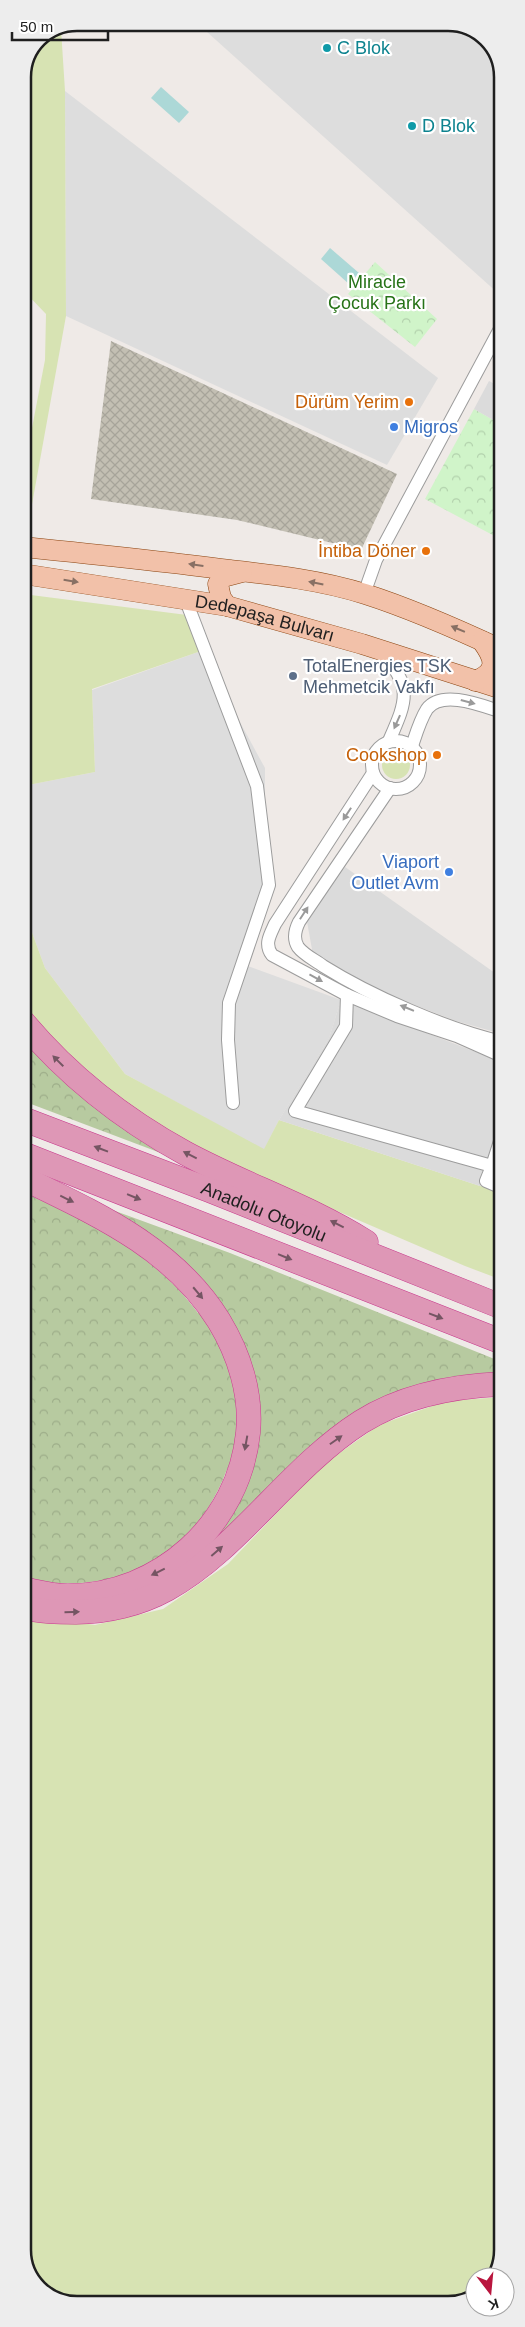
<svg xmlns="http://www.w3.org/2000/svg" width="525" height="2327" viewBox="0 0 525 2327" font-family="Arial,sans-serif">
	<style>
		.residential { fill: #ddd }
		.construction { fill: url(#construction-cross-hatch) }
		.grass { fill: #d7e3b3 }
		.forest { fill: url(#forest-crowns) }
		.park { fill: url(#park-crowns) }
		.parking { fill: #dbdbdb }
		.water { fill: #acd8d7 }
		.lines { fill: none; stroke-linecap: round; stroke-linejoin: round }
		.street-casing { stroke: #9c9c9c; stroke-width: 14 }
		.primary-casing { stroke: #8b4410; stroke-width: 21 }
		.highway-casing { stroke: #c8398d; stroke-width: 25 }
		.street { stroke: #fff; stroke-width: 12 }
		.primary { stroke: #f2c1a9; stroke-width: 20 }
		.highway { stroke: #de97b6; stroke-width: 24 }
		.oneway { fill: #887064 }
		.oneway2 { fill: #9a9a9a }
		.oneway3 { fill: #755563 }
		.culture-dot { fill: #0f9aa8; stroke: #fff; stroke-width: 2 }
		.food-dot { fill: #e8710a; stroke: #fff; stroke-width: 2 }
		.shop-dot { fill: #3f7fe0; stroke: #fff; stroke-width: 2 }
		.service-dot { fill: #5c6f8a; stroke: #fff; stroke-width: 2 }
		.labels { text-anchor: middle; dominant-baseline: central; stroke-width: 4.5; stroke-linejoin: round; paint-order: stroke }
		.culture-label { font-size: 18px; fill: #0d838f; stroke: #fff; text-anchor: start }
		.park-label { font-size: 18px; fill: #277318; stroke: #fff }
		.food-label { font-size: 18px; fill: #c56008; stroke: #fff; text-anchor: end }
		.shop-label { font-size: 18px; fill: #366cbe; stroke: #fff; text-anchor: start }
		.street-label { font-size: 18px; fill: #1f1f1f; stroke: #fff }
		.service-label { font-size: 18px; fill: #4e5e75; stroke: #fff; text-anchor: start }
		.rim { fill: none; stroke: #1f1f1f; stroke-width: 2.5 }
	</style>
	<defs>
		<pattern id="construction-cross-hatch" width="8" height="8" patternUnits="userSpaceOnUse" patternTransform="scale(1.25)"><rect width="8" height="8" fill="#c3bfb3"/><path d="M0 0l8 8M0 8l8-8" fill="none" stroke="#a7a49a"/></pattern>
		<pattern id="forest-crowns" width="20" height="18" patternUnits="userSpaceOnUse" patternTransform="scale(1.25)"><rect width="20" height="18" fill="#b7caa0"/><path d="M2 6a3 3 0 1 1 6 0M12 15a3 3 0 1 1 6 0" fill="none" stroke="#9dad89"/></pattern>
		<pattern id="park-crowns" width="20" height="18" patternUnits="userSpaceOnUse" patternTransform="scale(1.25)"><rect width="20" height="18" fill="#d0f4c9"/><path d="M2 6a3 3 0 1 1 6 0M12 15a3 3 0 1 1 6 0" fill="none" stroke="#b2d1ac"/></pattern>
	</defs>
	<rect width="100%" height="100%" fill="#efeae7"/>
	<g class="residential">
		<path d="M197,23H454L486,38L501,67L502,291L500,295Z"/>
		<path d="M65,91L438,378L387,465L66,316Z"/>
		<path d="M201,651L265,768V833L274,891L245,965L341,1000L329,1038L279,1120L264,1150L125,1074L45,968L23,908V786L95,772L92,690Z"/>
	</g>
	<path class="construction" d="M111,341L397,474L361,550L237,520L91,499Z"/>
	<g class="grass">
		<path d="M61,29L65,91L66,316L27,532L23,531V475L45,360L46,314L23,290V240L30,169L23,156V77L39,38Z"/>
		<path d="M23,594L187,615L201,651L92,689L95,772L23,786Z"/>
		<circle cx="396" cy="765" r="14"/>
		<path d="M23,908L45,968L125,1074L264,1149L279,1120L480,1186L502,1191V1280L465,1266L202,1153L108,1096L41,1032L23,1008Z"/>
		<path d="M502,1397V2250L492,2277H475V2294L458,2303L71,2304L39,2289L24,2260L23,1614L95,1625L163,1609L228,1564L324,1464L379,1425L446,1401Z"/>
	</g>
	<g class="forest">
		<path d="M23,1034L174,1158L23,1101Z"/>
		<path d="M23,1192C89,1222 154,1253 198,1313L202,1312C212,1330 226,1350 232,1369C239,1390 239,1419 237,1441C236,1453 228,1466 224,1477C214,1501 199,1525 180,1543C142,1580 73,1592 23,1577Z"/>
		<path d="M107,1208L230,1253L502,1362V1378L421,1389L220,1538L210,1543L239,1493L242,1350Z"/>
	</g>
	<g class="park">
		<path d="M375,262L437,319L415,347L348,294Z"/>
		<path d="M474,409L502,425V540L425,499Z"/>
	</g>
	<g class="parking">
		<path d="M489,381L502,388V425L474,409Z"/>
		<path d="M345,867L502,978V1034L456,1021L365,986L313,955L306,916Z"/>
		<path d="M341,1000L502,1062V1116L480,1186L279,1120L329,1038Z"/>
	</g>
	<g class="water">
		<path d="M161,87L189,112L179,123L151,98Z"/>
		<path d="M330,248L359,273L349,284L321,259Z"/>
	</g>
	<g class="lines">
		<defs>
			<g id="street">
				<path d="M364,594L376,560L502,325"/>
				<path d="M185,598L257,786L269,885L229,1003L228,1040L233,1103"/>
				<path d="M381,652C414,687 406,702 389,741"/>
				<circle cx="396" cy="765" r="24"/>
				<path d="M412,746C416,734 420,720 427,709C442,689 483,706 502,712"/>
				<path d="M373,773L275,924C270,935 264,944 272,955L347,995L397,1016L457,1036L502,1056"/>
				<path d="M390,788L299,922C295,930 293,939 298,947C304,955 315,960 323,966C371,996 446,1029 502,1042"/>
				<path d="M347,995L346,1026L295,1111L492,1166L486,1181L500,1187"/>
				<path d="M492,1166L502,1135"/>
			</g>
			<g id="primary">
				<path d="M23,547C92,554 161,561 230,570C275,575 321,580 365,594C412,609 457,629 502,650"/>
				<path id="s1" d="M23,574L227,606L362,644L502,689"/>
				<path d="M227,606L221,598L218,584L223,577L242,572"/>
				<path d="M475,681C499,671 495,659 482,641"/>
			</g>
			<g id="highway">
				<path d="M23,1022C69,1077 123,1119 185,1153C244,1185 309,1206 366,1242"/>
				<path id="s2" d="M23,1119L209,1190L502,1307"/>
				<path d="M23,1154L502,1342"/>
				<path d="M23,1178C97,1214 174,1248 219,1321C239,1354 252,1394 248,1433C239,1524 160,1596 68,1596C53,1596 38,1592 23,1589"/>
				<path d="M23,1607C40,1612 59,1612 76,1612C106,1612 140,1604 167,1589C239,1549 289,1468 361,1422C404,1395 453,1386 502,1384"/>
			</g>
		</defs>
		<use href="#street" class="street-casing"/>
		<use href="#primary" class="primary-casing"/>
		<use href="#highway" class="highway-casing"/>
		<use href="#street" class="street"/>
		<use href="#primary" class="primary"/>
		<use href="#highway" class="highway"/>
	</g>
	<defs><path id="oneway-solid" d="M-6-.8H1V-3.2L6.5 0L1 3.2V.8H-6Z" transform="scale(1.25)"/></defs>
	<g class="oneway">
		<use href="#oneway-solid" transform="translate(196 565) rotate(-172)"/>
		<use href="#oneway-solid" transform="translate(71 581) rotate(9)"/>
		<use href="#oneway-solid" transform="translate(316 583) rotate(-169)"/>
		<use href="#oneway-solid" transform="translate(458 629) rotate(-157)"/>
	</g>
	<g class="oneway2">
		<use href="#oneway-solid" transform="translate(468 702) rotate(15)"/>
		<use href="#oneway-solid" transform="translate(397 722) rotate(114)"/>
		<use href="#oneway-solid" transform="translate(347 814) rotate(123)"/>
		<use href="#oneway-solid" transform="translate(304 913) rotate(-57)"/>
		<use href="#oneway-solid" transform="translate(316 978) rotate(29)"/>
		<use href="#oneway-solid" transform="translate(407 1008) rotate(-158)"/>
	</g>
	<g class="oneway3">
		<use href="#oneway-solid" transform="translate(58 1061) rotate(-135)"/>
		<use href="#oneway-solid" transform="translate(101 1149) rotate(-159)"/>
		<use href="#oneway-solid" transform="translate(190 1155) rotate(-153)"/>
		<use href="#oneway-solid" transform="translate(134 1197) rotate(22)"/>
		<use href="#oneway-solid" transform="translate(67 1199) rotate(26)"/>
		<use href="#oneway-solid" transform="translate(337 1224) rotate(-153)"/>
		<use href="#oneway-solid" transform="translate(285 1257) rotate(22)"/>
		<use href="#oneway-solid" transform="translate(198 1293) rotate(50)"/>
		<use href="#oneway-solid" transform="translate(436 1316) rotate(21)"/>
		<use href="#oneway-solid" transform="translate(336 1440) rotate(-35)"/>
		<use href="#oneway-solid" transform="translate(246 1443) rotate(100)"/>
		<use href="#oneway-solid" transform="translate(217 1551) rotate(-41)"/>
		<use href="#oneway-solid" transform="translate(158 1572) rotate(154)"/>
		<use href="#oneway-solid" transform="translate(72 1612) rotate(-1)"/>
	</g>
	<g class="culture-dot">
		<circle cx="327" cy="48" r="5"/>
		<circle cx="412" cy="126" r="5"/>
	</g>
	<g class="food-dot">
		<circle cx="409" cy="402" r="5"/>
		<circle cx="426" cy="551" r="5"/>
		<circle cx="437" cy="755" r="5"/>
	</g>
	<g class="shop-dot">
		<circle cx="394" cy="427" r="5"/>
		<circle cx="449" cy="872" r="5"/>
	</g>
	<circle class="service-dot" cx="293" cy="676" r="5"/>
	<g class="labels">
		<g class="culture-label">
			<text x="337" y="48">C Blok</text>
			<text x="422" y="126">D Blok</text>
		</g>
		<g class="park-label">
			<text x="377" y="282">Miracle<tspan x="377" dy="21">Çocuk Parkı</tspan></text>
		</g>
		<g class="food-label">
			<text x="399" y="402">Dürüm Yerim</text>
			<text x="416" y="551">İntiba Döner</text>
			<text x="427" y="755">Cookshop</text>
		</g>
		<g class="shop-label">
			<text x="404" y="427">Migros</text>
			<text x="439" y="862" text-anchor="end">Viaport<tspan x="439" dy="21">Outlet Avm</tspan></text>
		</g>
		<g class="street-label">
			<text stroke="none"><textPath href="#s1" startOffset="246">Dedepaşa Bulvarı</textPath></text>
			<text stroke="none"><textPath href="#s2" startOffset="258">Anadolu Otoyolu</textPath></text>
		</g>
		<g class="service-label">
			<text x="303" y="666">TotalEnergies TSK<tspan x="303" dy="21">Mehmetcik Vakfı</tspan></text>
		</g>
	</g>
	<path d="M0 0H525V2327H0ZM77 31H448A46 46 0 0 1 494 77V2250A46 46 0 0 1 448 2296H77A46 46 0 0 1 31 2250V77A46 46 0 0 1 77 31Z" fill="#ededed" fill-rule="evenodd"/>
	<path class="rim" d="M77 31H448A46 46 0 0 1 494 77V2250A46 46 0 0 1 448 2296H77A46 46 0 0 1 31 2250V77A46 46 0 0 1 77 31Z"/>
	<g transform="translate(490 2292) rotate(164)"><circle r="24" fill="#ffffff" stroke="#a5a5a5"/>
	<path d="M0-4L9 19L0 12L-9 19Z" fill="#b9163e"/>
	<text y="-8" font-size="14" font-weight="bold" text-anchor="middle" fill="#1f1f1f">K</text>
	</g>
	<path d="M12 32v8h96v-8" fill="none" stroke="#1f1f1f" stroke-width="2.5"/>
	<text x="20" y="32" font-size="15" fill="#1f1f1f" stroke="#ffffff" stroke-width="4" paint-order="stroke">50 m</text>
</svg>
